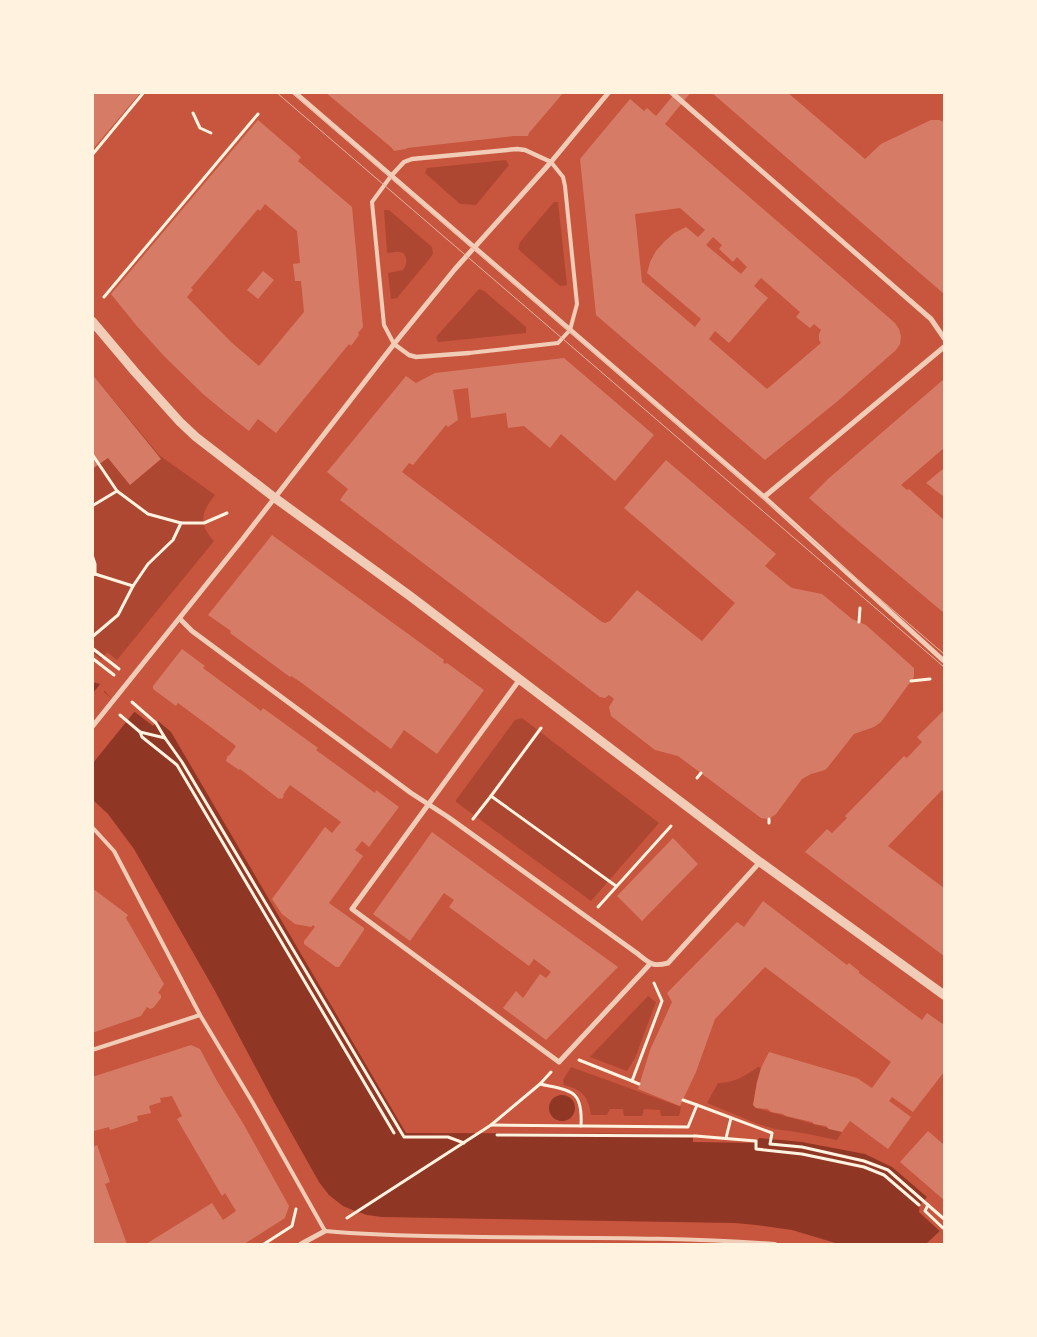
<svg xmlns="http://www.w3.org/2000/svg" width="1037" height="1337" viewBox="0 0 1037 1337" font-family="'Source Sans 3',sans-serif">
	<style>
		.green { fill: #ae4732 }
		.water { fill: #8f3625 }
		.pier { fill: #c8553d }
		.building { fill: #d67c66; fill-rule: evenodd }
		.lines { fill: none; stroke-linecap: round; stroke-linejoin: round }
		.path { stroke: #fff3e0; stroke-width: 3 }
		.service { stroke: #f1ccb7; stroke-width: 4 }
		.pedestrian { stroke: #f1ccb7; stroke-width: 4.5 }
		.minor { stroke: #f1ccb7; stroke-width: 5 }
		.tertiary { stroke: #f1ccb7; stroke-width: 9 }
		.tram { stroke: #e9b49f; stroke-width: 1 }
	</style>
	<rect width="100%" height="100%" fill="#c8553d"/>
	<g class="green">
		<path d="M506,160L509,165L476,205L460,204L425,173L427,168Z"/>
		<path d="M554,202H558L567,285L560,286L518,249L520,242Z"/>
		<path d="M384,210H389L432,247L433,253L431,257L397,298L391,299L388,273L403,270C407,266 409,254 400,252C397,251 390,253 387,253Z"/>
		<path d="M479,289L484,291L526,327V333L438,342L436,337Z"/>
		<path d="M92,374L159,455L215,495C201,512 198,524 214,541L117,660L107,652L101,660L93,653Z"/>
		<path d="M522,718L659,823L591,901L456,802V800L515,720Z"/>
		<path d="M648,996L656,1002L635,1058L627,1071L590,1057Z"/>
		<path d="M571,1067L681,1107L679,1116H661L660,1110L644,1109L642,1116H624L623,1109H610L607,1115H591C588,1096 583,1090 564,1085L563,1080Z"/>
		<path d="M758,1067L761,1068L757,1082L753,1105L756,1108L842,1132L837,1140L803,1133L775,1129L758,1124L707,1103L718,1083C734,1083 745,1076 758,1067Z"/>
	</g>
	<g class="water">
		<path d="M92,682L100,684L103,687L102,689L125,711L131,709L153,726L158,721L171,732L406,1133L693,1134V1142L757,1143L759,1138L802,1142L865,1154L892,1167L927,1197L920,1205L919,1212L944,1235V1244H839L792,1230L756,1225L735,1223L382,1217L367,1215L355,1211L343,1206L329,1195L319,1182L274,1102L215,991L134,849L108,814L93,800Z"/>
		<circle cx="562" cy="1108" r="13"/>
	</g>
	<g class="pier">
		<path d="M100,684L105,688L104,692L126,709L129,707L135,711L93,763V693Z"/>
		<path d="M942,1229L944,1232V1244H926Z"/>
	</g>
	<g class="building">
		<path d="M92,92H141L92,150Z"/>
		<path d="M325,92H564L529,133L528,136H514L407,148L406,149L394,151L392,148Z"/>
		<path d="M676,92H691L665,124L895,323L899,329L901,336L900,344L896,350L839,400L765,460L596,315L580,159L630,99L644,111L647,108L656,116ZM680,208L705,230L698,237L686,227L674,233L664,242L656,251L650,262L647,273L701,319L695,327L642,282L635,214ZM713,237L722,245L719,249L733,262L737,257L747,267L741,274L706,245ZM761,278L800,312L796,317L810,328L814,324L821,330L819,334V340L821,343L767,389L709,339L715,331L729,343L768,298L754,286Z"/>
		<path d="M711,92H787L865,159L881,144L931,120H939L944,122V294Z"/>
		<path d="M258,120L301,157L298,161L352,207L363,327L358,333L359,335L351,346L349,344L276,433L258,419L249,431L226,413L203,394L164,356L136,325L111,294ZM265,204L297,231L300,263L293,264L295,281H301L304,312L259,366L231,342L187,297L193,290L191,288L258,209L260,211Z"/>
		<path d="M263,271L274,280L258,299L247,290Z"/>
		<path d="M564,358L654,435L615,481L561,434L550,448L524,426L508,428L506,413L471,418L468,388L453,390L458,420L448,427L446,425L413,465L409,463L402,472L602,622L605,623L610,621L637,590L702,641L735,603L624,508L666,460L776,554L765,566L788,585L792,588L822,594L852,619L866,625L914,668V677L881,722L874,727L854,734L828,767L825,770L811,774L802,779L776,814L769,819L761,818L678,756L655,750L611,716L609,707L614,699L609,695L605,698L600,697L340,500L348,489L327,472L406,376L416,383L435,373Z"/>
		<path d="M92,374L161,459L130,485L108,458L92,469V442L94,441L92,439Z"/>
		<path d="M944,379V448L901,485L907,490L909,489L944,520V613L842,527L809,498L828,479Z"/>
		<path d="M944,468V497L926,483Z"/>
		<path d="M272,535L444,660L443,662L445,664L447,663L484,690L437,754L404,730L391,749L299,681L291,676L290,677L230,633L231,631L208,615Z"/>
		<path d="M182,649L205,666L203,668L261,711L263,708L318,748L316,750L375,793L376,790L399,807L369,847L362,841L355,850L363,856L329,903L364,928V930L339,967H336L304,944V941L315,927L313,925L311,927L295,924L282,914L272,899L325,827L332,833L341,822L290,785L283,795L284,796L282,799L280,798L279,799L240,769L239,770L226,761L228,755L229,756L236,746L178,703L176,706L153,689V686Z"/>
		<path d="M943,711L944,712V792L942,790L888,846L944,888V956L805,852L827,829L832,833L847,818L845,816L904,756L907,758L922,742L917,737Z"/>
		<path d="M432,832L543,913L618,967L546,1040L503,1008L516,991L523,998L540,974L546,978L551,972L534,959L529,966L449,907L454,900L444,893L410,941L373,914Z"/>
		<path d="M673,838L698,864L642,921L617,896Z"/>
		<path d="M92,888L128,915L126,918L164,984L158,993L161,995V998L153,1008L150,1009L147,1007L141,1016L92,1033Z"/>
		<path d="M763,901L847,965L849,963L859,971V973L922,1020L927,1013L944,1025V1072L913,1112L892,1097L889,1101L911,1117L888,1149L850,1121L842,1132L829,1129L826,1126L814,1124L812,1122L786,1116L783,1114L771,1112L768,1109L756,1108L753,1105L757,1082L761,1068L769,1052L857,1078L872,1088L891,1062L765,967L715,1019L696,1072L680,1106L638,1089L650,1050L672,1002L667,993L737,922L744,927Z"/>
		<path d="M191,1045L200,1049L217,1081L244,1125L289,1206L285,1218L244,1244H146L212,1203L223,1220L236,1211L225,1193L222,1196L177,1119L182,1116L172,1096L160,1098L161,1102L149,1106L151,1113L137,1116L138,1121L110,1130L109,1127L94,1131L92,1126V1077Z"/>
		<path d="M928,1131L944,1145V1200L900,1162Z"/>
		<path d="M97,1145L110,1182L105,1184L127,1244H92V1147Z"/>
	</g>
	<g class="lines">
		<g class="path">
			<path d="M193,113L200,128L211,133"/>
			<path d="M92,155L144,92"/>
			<path d="M104,297L258,114"/>
			<path d="M92,454L117,491"/>
			<path d="M92,506L117,491L148,514L181,523"/>
			<path d="M92,555L95,564V574"/>
			<path d="M92,575L95,574L133,586"/>
			<path d="M859,622L860,608"/>
			<path d="M92,637L118,615L133,586L148,564L173,540L181,523H204L227,513"/>
			<path d="M92,648L119,669"/>
			<path d="M92,658L114,675"/>
			<path d="M911,681L930,679"/>
			<path d="M132,702L156,723L165,738"/>
			<path d="M120,715L140,732L142,737L177,765L394,1133"/>
			<path d="M140,732L165,738L182,762L404,1137H448L464,1143"/>
			<path d="M697,778L701,773"/>
			<path d="M491,796L616,886"/>
			<path d="M473,819L491,796L541,728"/>
			<path d="M769,819V823"/>
			<path d="M598,907L671,826"/>
			<path d="M579,1060L632,1081L662,1001L654,983"/>
			<path d="M632,1081L639,1084"/>
			<path d="M540,1084C571,1091 583,1089 581,1126"/>
			<path d="M683,1100L697,1105"/>
			<path d="M491,1125L688,1127L697,1105L772,1133L770,1144L802,1147L864,1161L888,1170L944,1219"/>
			<path d="M497,1135L696,1136L756,1141V1149L802,1154L864,1167L884,1175L919,1205"/>
			<path d="M726,1138L731,1118"/>
			<path d="M928,1205L925,1211L943,1228"/>
			<path d="M347,1218L491,1125L540,1084L551,1072"/>
			<path d="M264,1244L292,1226L296,1209"/>
		</g>
		<g class="service">
			<path d="M391,176L372,202L384,325L394,344"/>
			<path d="M469,353L558,343L570,330L577,304L565,186L563,177L551,162"/>
			<path d="M92,827L114,851L200,1015L253,1103L325,1231C378,1236 430,1236 484,1237C581,1238 678,1237 775,1244"/>
			<path d="M92,1050L200,1015"/>
		</g>
		<g class="pedestrian">
			<path d="M391,176L404,162L412,159L517,149L525,150L551,162"/>
			<path d="M394,344L409,355L416,357L469,353"/>
		</g>
		<g class="minor">
			<path d="M294,92L764,497L944,661"/>
			<path d="M671,92L931,319L944,338"/>
			<path d="M764,497L944,347"/>
			<path d="M180,619L192,631L411,793L448,817L638,954C650,964 653,967 668,963L760,862"/>
			<path d="M520,679L352,909L559,1062L650,964"/>
			<path d="M92,727L242,540L394,344L455,269L551,162L609,92"/>
			<path d="M301,1244L325,1231"/>
		</g>
		<path class="tertiary" d="M92,321L135,372L180,422L196,437L275,498L410,596L760,862L944,995"/>
		<g class="tram">
			<path d="M276,92L944,667"/>
			<path d="M291,92L944,654"/>
		</g>
	</g>
	<rect width="1037" height="1337" fill="none" stroke="#fff3e0" stroke-width="188"/>
</svg>
